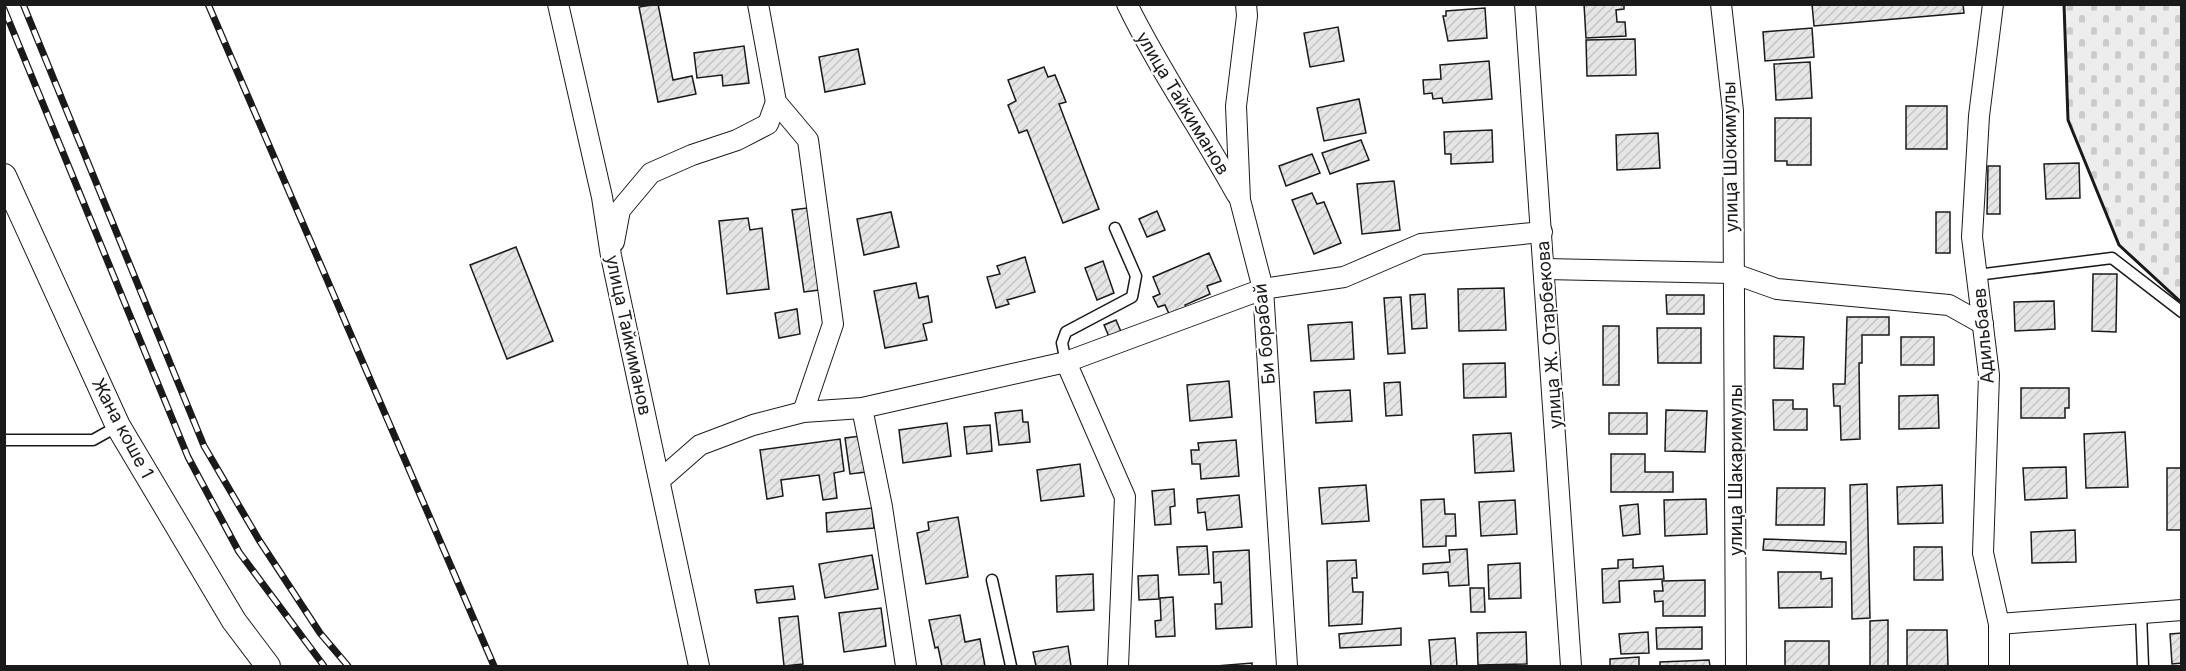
<svg xmlns="http://www.w3.org/2000/svg" width="2186" height="671" viewBox="0 0 2186 671" font-family="Inter,sans-serif">
	<style>
		.cemetery { fill: url(#cemetery-stones); stroke: #6a6a6a; stroke-width: 1.5 }
		.building { fill: url(#building-hatch); stroke: #1a1a1a; stroke-width: 1.5 }
		.lines { fill: none; stroke-linecap: round; stroke-linejoin: round }
		.service-casing { stroke: #1a1a1a; stroke-width: 13 }
		.minor-casing { stroke: #1a1a1a; stroke-width: 22 }
		.tertiary-casing { stroke: #1a1a1a; stroke-width: 26 }
		.service { stroke: #fff; stroke-width: 10 }
		.minor { stroke: #fff; stroke-width: 20 }
		.tertiary { stroke: #fff; stroke-width: 24 }
		.rail-casing { stroke: #1a1a1a; stroke-width: 7 }
		.rail { stroke: #fff; stroke-width: 4.5; stroke-dasharray: 14; stroke-linecap: butt }
		.wall { stroke: #1a1a1a; stroke-width: 3 }
		.labels { text-anchor: middle; dominant-baseline: central; stroke-width: 4.5; stroke-linejoin: round; paint-order: stroke }
		.street-label { font-size: 18px; fill: #1a1a1a; stroke: #fff }
	</style>
	<defs>
		<pattern id="cemetery-stones" width="16" height="16" patternUnits="userSpaceOnUse" patternTransform="scale(1.5)"><rect width="16" height="16" fill="#ededed"/><path d="M2 7V4a2 2 0 0 1 4 0v3zM10 15v-3a2 2 0 0 1 4 0v3z" fill="#cbcbcb"/></pattern>
		<pattern id="building-hatch" width="6" height="6" patternUnits="userSpaceOnUse" patternTransform="scale(1.5)"><rect width="6" height="6" fill="#e6e6e6"/><path d="M-1 1l2-2M0 6l6-6M5 7l2-2" fill="none" stroke="#c5c5c5"/></pattern>
	</defs>
	<rect width="100%" height="100%" fill="#fff"/>
	<path class="cemetery" d="M2064,5H2181V303L2119,245L2068,120Z"/>
	<g class="building">
		<path d="M658,4L673,80L692,76L696,94L658,102L639,7Z"/>
		<path d="M1584,4H1624V9L1616,10L1617,22H1625L1626,36L1586,38Z"/>
		<path d="M1812,4H1963L1964,13L1814,26Z"/>
		<path d="M1485,8L1487,38L1448,41L1443,16H1446V11Z"/>
		<path d="M1338,27L1344,61L1310,67L1304,33Z"/>
		<path d="M1812,28L1814,57L1765,61L1763,32Z"/>
		<path d="M1635,39L1636,75L1587,76L1586,40Z"/>
		<path d="M744,46L749,83L723,86L722,75L697,78L694,53Z"/>
		<path d="M858,49L865,84L825,92L819,57Z"/>
		<path d="M1489,61L1492,99L1443,103L1442,98L1433,99L1432,93L1424,94L1423,80L1441,79L1440,65Z"/>
		<path d="M1810,62L1812,98L1776,100L1774,64Z"/>
		<path d="M1044,67L1048,77L1055,75L1066,102L1059,104L1099,209L1063,223L1027,130L1019,133L1008,105L1016,101L1008,80Z"/>
		<path d="M1359,99L1366,133L1324,141L1317,108Z"/>
		<rect x="1906" y="106" width="41" height="43"/>
		<path d="M1775,118H1811V165H1787V161H1775Z"/>
		<path d="M1492,130L1493,162L1451,164V154H1445L1444,132Z"/>
		<path d="M1658,133L1660,168L1617,170L1616,135Z"/>
		<path d="M1361,140L1369,160L1330,174L1322,153Z"/>
		<path d="M1312,154L1320,173L1286,186L1279,166Z"/>
		<path d="M2079,163L2080,198L2046,199L2044,164Z"/>
		<path d="M1988,166H2000V214H1987Z"/>
		<path d="M1394,181L1400,230L1362,234L1357,184Z"/>
		<path d="M1312,193L1317,204L1324,202L1341,243L1314,254L1292,200Z"/>
		<path d="M807,208L819,290L804,292L792,210Z"/>
		<path d="M1157,211L1165,230L1147,237L1139,219Z"/>
		<path d="M891,212L899,247L864,255L857,219Z"/>
		<rect x="1936" y="212" width="14" height="41"/>
		<path d="M748,218L750,230L762,228L769,289L727,294L719,221Z"/>
		<path d="M516,247L553,341L507,359L470,265Z"/>
		<path d="M1209,253L1221,281L1207,286L1210,294L1185,305L1187,309L1170,316L1165,305L1158,307L1153,297L1160,294L1153,277Z"/>
		<path d="M1025,257L1035,292L1007,300L1009,304L996,308L987,277L1000,274L997,266Z"/>
		<path d="M1103,261L1114,293L1097,300L1085,268Z"/>
		<path d="M2093,274H2117L2116,332L2092,331Z"/>
		<path d="M916,283L919,298L928,296L932,322L923,324L927,340L885,348L874,291Z"/>
		<path d="M1504,288L1506,330L1459,331L1458,289Z"/>
		<path d="M1425,294L1427,328L1412,329L1410,295Z"/>
		<path d="M1666,295H1704V314H1667Z"/>
		<path d="M1401,297L1405,353L1388,354L1384,298Z"/>
		<path d="M2054,301L2055,329L2015,331L2014,302Z"/>
		<path d="M797,309L800,334L779,338L775,313Z"/>
		<path d="M1847,317H1889V335H1862V363H1859L1860,439L1841,440L1840,406H1834L1833,384H1845Z"/>
		<path d="M1116,320L1122,334L1110,339L1104,325Z"/>
		<path d="M1352,322L1354,359L1311,361L1308,325Z"/>
		<rect x="1603" y="326" width="16" height="59"/>
		<path d="M1657,328H1701V363H1658Z"/>
		<path d="M1774,336L1804,337L1803,369L1774,368Z"/>
		<rect x="1901" y="337" width="33" height="28"/>
		<path d="M1505,363L1506,397L1464,398L1463,364Z"/>
		<path d="M1229,381L1232,417L1190,421L1187,385Z"/>
		<path d="M1400,382L1402,415L1386,416L1384,383Z"/>
		<path d="M2021,388H2069V408H2065V418H2021Z"/>
		<path d="M1350,390L1352,421L1316,423L1314,392Z"/>
		<path d="M1938,395L1939,428L1899,429V396Z"/>
		<path d="M1773,400H1793V409H1807V430H1774Z"/>
		<path d="M1022,410L1023,422H1028L1030,442L999,445L995,413Z"/>
		<path d="M1666,410L1707,411L1705,452L1665,451Z"/>
		<rect x="1609" y="413" width="38" height="21"/>
		<path d="M947,423L951,456L903,463L899,430Z"/>
		<path d="M990,425L992,451L967,454L964,427Z"/>
		<path d="M2125,432L2128,487L2086,488L2084,434Z"/>
		<path d="M1511,433L1514,471L1475,473L1473,435Z"/>
		<path d="M861,436L866,472L850,474L845,438Z"/>
		<path d="M840,439L844,471L834,473L837,498L823,500L819,475L781,480L783,496L767,499L760,450Z"/>
		<path d="M1236,440L1239,476L1201,479L1200,464H1192L1191,450H1199L1198,443Z"/>
		<path d="M1611,454H1645V472H1673V492H1611Z"/>
		<path d="M1080,464L1084,496L1041,501L1037,470Z"/>
		<path d="M2066,467L2067,498L2025,500L2023,468Z"/>
		<rect x="2167" y="468" width="15" height="62"/>
		<path d="M1867,484L1870,618L1852,619L1850,485Z"/>
		<path d="M1366,485L1369,521L1322,524L1319,488Z"/>
		<path d="M1942,485L1943,523L1898,524L1897,487Z"/>
		<path d="M1777,488H1825L1824,525H1776Z"/>
		<path d="M1174,489L1175,506L1170,507L1171,524L1155,525L1152,491Z"/>
		<path d="M1239,495L1242,527L1207,530L1205,512L1198,513L1197,499Z"/>
		<path d="M1444,499L1445,514H1455L1456,536H1446V546L1423,547L1421,500Z"/>
		<path d="M1706,499L1707,534L1665,536L1664,500Z"/>
		<path d="M1515,500L1517,534L1481,536L1479,502Z"/>
		<path d="M1638,504L1640,534L1623,536L1620,506Z"/>
		<path d="M872,508L874,528L827,532L826,513Z"/>
		<path d="M958,517L968,577L926,584L917,533L929,530L928,522Z"/>
		<path d="M2075,530L2076,562L2032,563L2031,532Z"/>
		<path d="M1764,539L1846,542V554L1763,550Z"/>
		<path d="M1207,546L1209,574L1179,575L1177,547Z"/>
		<path d="M1914,547H1942L1943,580H1914Z"/>
		<path d="M1467,549L1469,585L1449,586L1448,572L1423,574V564L1450,562L1449,550Z"/>
		<path d="M1249,550L1252,627L1216,629L1215,604H1222L1221,582L1214,583L1213,552Z"/>
		<path d="M872,555L878,589L825,598L819,564Z"/>
		<path d="M1633,559V568L1663,566L1664,579L1619,581L1620,602L1603,603L1602,569L1618,568V560Z"/>
		<path d="M1356,560L1357,578H1352L1353,592H1363L1362,624L1329,626L1327,561Z"/>
		<path d="M1520,563L1521,598L1489,599L1488,565Z"/>
		<path d="M1778,572H1821V579L1832,578V607L1779,608Z"/>
		<path d="M1093,574L1094,610L1057,612L1056,576Z"/>
		<path d="M1158,575L1159,599L1139,600L1138,576Z"/>
		<path d="M1705,580V616H1663V601L1655,602L1654,591H1663L1662,581Z"/>
		<path d="M793,586L795,599L757,603L755,590Z"/>
		<path d="M1470,588H1484L1485,612H1471Z"/>
		<path d="M1173,597L1175,636L1156,637L1155,621L1161,620L1160,598Z"/>
		<path d="M881,608L886,646L844,652L839,613Z"/>
		<path d="M960,615L965,642L980,639L985,666H942L938,647L935,648L929,620Z"/>
		<path d="M798,616L803,664L784,666L779,618Z"/>
		<path d="M1888,620V666H1870V621Z"/>
		<path d="M1702,627V649H1657L1656,628Z"/>
		<path d="M1401,628V645L1340,648L1339,634Z"/>
		<path d="M1907,630H1947L1948,666H1907Z"/>
		<path d="M1526,632L1527,664L1478,665L1477,633Z"/>
		<path d="M1648,632L1649,653L1621,654L1619,634Z"/>
		<path d="M2182,633V663L2172,664L2170,634Z"/>
		<path d="M1455,638L1457,666H1431L1429,640Z"/>
		<rect x="1785" y="641" width="44" height="25"/>
		<path d="M1068,646L1071,666H1036L1033,652Z"/>
		<path d="M1639,657V666H1610V659Z"/>
		<path d="M1709,660L1710,666H1660V662Z"/>
		<path d="M1252,663V666H1216Z"/>
	</g>
	<g class="lines">
		<defs>
			<g id="service">
				<path d="M1977,275L2112,258L2182,312"/>
				<path d="M1066,362L1062,343L1066,332L1132,297L1136,276L1115,228"/>
				<path d="M4,440H93L118,426"/>
				<path d="M992,580L1011,666"/>
				<path d="M2141,613L2143,666"/>
			</g>
			<g id="minor">
				<path d="M558,4L602,197L611,256L699,666"/>
				<path d="M758,4L776,102L808,140L833,324L803,412"/>
				<path d="M1127,4C1159,70 1202,131 1237,195"/>
				<path d="M1246,4L1247,16L1236,106L1240,200L1263,289L1287,666"/>
				<path d="M1525,4L1571,666"/>
				<path d="M1721,4L1733,111L1736,666"/>
				<path d="M1993,4L1979,116L1972,237L1989,375L1983,553L1999,624V666"/>
				<path d="M614,242L620,210L651,173L692,155L737,140L768,124L776,102"/>
				<path d="M1545,269L1732,273L1777,289L1949,305L1983,324"/>
				<path d="M1066,362L1125,497L1118,666"/>
				<path d="M862,408L882,507L906,666"/>
				<path d="M660,480L700,445L753,425L803,412L862,408L1066,362L1263,289L1344,277L1421,244L1542,232"/>
				<path d="M1999,624L2182,610"/>
			</g>
			<path id="tertiary" d="M4,176L118,426L234,621L268,666"/>
		</defs>
		<use href="#service" class="service-casing"/>
		<use href="#minor" class="minor-casing"/>
		<use href="#tertiary" class="tertiary-casing"/>
		<use href="#service" class="service"/>
		<use href="#minor" class="minor"/>
		<use href="#tertiary" class="tertiary"/>
		<defs>
			<g id="rail">
				<path d="M23,4L204,446L259,540L320,633L348,666"/>
				<path d="M208,4L494,666"/>
				<path d="M4,9L188,457L239,552L324,666"/>
			</g>
		</defs>
		<use href="#rail" class="rail-casing"/>
		<use href="#rail" class="rail"/>
		<path class="wall" d="M2064,4L2068,120L2119,245L2182,303"/>
	</g>
	<g class="labels">
		<g class="street-label">
			<text transform="translate(1183 103) rotate(59)">улица Тайкиманов</text>
			<text transform="translate(1730 157) rotate(-91)">улица Шокимулы</text>
			<text transform="translate(1264 334) rotate(-95)">Би борабай</text>
			<text transform="translate(629 335) rotate(78)">улица Тайкиманов</text>
			<text transform="translate(1549 335) rotate(-94)">улица Ж. Отарбекова</text>
			<text transform="translate(1983 336) rotate(-95)">Адильбаев</text>
			<text transform="translate(123 428) rotate(62)">Жана коше 1</text>
			<text transform="translate(1735 470) rotate(-90)">улица Шакаримулы</text>
		</g>
	</g>
	<rect width="2186" height="671" fill="none" stroke="#1a1a1a" stroke-width="12"/>
</svg>
